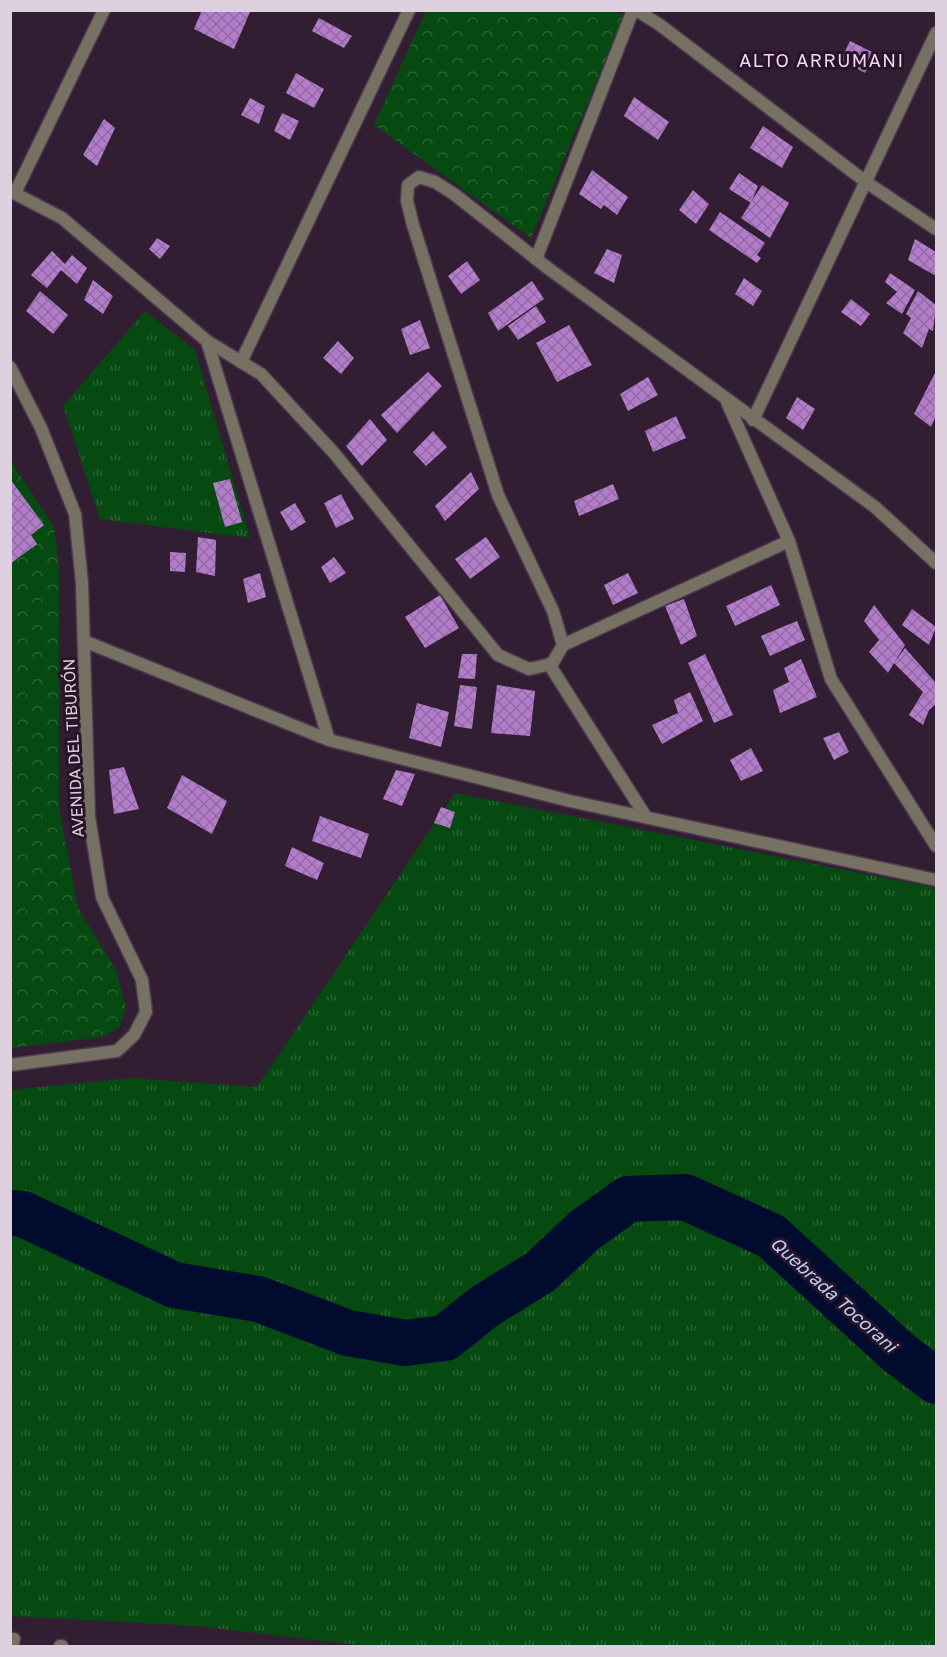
<svg xmlns="http://www.w3.org/2000/svg" width="947" height="1657" viewBox="0 0 947 1657" font-family="'Golos Text',sans-serif">
	<style>
		.grass { fill: url(#grass-tufts) }
		.park { fill: url(#park-crowns) }
		.lines { fill: none; stroke-linecap: round; stroke-linejoin: round }
		.river { stroke: #000b2d; stroke-width: 46 }
		.building { fill: url(#building-cross-hatch) }
		.minor-casing { stroke: #4e3a4e; stroke-width: 15 }
		.tertiary-casing { stroke: #4e3a4e; stroke-width: 15 }
		.minor { stroke: #767163; stroke-width: 12 }
		.tertiary { stroke: #767163; stroke-width: 12 }
		.labels { text-anchor: middle; dominant-baseline: central; stroke-width: 6; stroke-linejoin: round; paint-order: stroke }
		.street-label { font-size: 16px; fill: #ded0de; stroke: #281429 }
		.neighbourhood-label { font-size: 18px; letter-spacing: 1.5px; fill: #f0d4f0; stroke: #281429 }
		.water-label { font-size: 18px; font-style: italic; fill: #b5d1f8; stroke: #281429 }
	</style>
	<defs>
		<pattern id="grass-tufts" width="24" height="20" patternUnits="userSpaceOnUse" patternTransform="scale(1.5)"><rect width="24" height="20" fill="#074a11"/><path d="M3 7l-1-3M5 7V3M7 7l1-3M15 17l-1-3M17 17v-4M19 17l1-3" fill="none" stroke="#2b6333"/></pattern>
		<pattern id="park-crowns" width="20" height="18" patternUnits="userSpaceOnUse" patternTransform="scale(1.5)"><rect width="20" height="18" fill="#074a11"/><path d="M2 6a3 3 0 1 1 6 0M12 15a3 3 0 1 1 6 0" fill="none" stroke="#2b6333"/></pattern>
		<pattern id="building-cross-hatch" width="8" height="8" patternUnits="userSpaceOnUse" patternTransform="scale(1.5)"><rect width="8" height="8" fill="#b47dcb"/><path d="M0 0l8 8M0 8l8-8" fill="none" stroke="#926aa2"/></pattern>
	</defs>
	<rect width="100%" height="100%" fill="#321e33"/>
	<g class="grass">
		<path d="M145,311L195,350L250,538L100,519L63,406Z"/>
		<path d="M455,793L936,888V1646H366L198,1626L11,1616L10,1090L131,1078L257,1087Z"/>
	</g>
	<g class="park">
		<path d="M612,10L624,16L531,238L374,125L426,11Z"/>
		<path d="M10,460L54,527L59,568V808L78,908L116,970L126,1007L119,1028L102,1037L11,1048Z"/>
	</g>
	<g class="lines">
		<path class="river" d="M10,1213L23,1214L174,1285L258,1299L348,1333L405,1343L445,1338L485,1306L540,1272L585,1230L628,1199L685,1197L771,1236L899,1353L936,1381"/>
	</g>
	<g class="building">
		<path d="M202,10L250,12L234,49L194,29Z"/>
		<path d="M319,18L352,36L344,48L312,31Z"/>
		<path d="M850,41L876,54L865,73L841,60Z"/>
		<path d="M296,73L324,89L314,108L286,93Z"/>
		<path d="M634,97L669,122L658,140L624,116Z"/>
		<path d="M250,98L265,106L259,124L241,115Z"/>
		<path d="M282,113L299,121L290,140L274,131Z"/>
		<path d="M104,119L115,128L97,166L83,155Z"/>
		<path d="M763,126L793,147L782,168L750,148Z"/>
		<path d="M592,170L628,197L617,215L604,205L601,209L579,194Z"/>
		<path d="M739,173L758,186L751,203L729,189Z"/>
		<path d="M762,185L789,203L770,238L741,218Z"/>
		<path d="M693,190L709,204L696,224L679,210Z"/>
		<path d="M720,212L765,243L757,255L761,258L757,263L709,230Z"/>
		<path d="M157,238L170,246L160,259L149,249Z"/>
		<path d="M915,239L936,252V276L908,260Z"/>
		<path d="M607,249L622,255L614,283L594,273Z"/>
		<path d="M52,251L65,264L72,255L87,268L77,284L61,270L47,288L31,275Z"/>
		<path d="M467,261L480,280L461,294L448,276Z"/>
		<path d="M890,273L915,290L902,314L886,303L897,292L885,282Z"/>
		<path d="M744,278L762,291L753,306L735,294Z"/>
		<path d="M93,280L113,296L103,314L84,300Z"/>
		<path d="M532,281L544,299L498,331L488,313Z"/>
		<path d="M40,291L68,315L53,334L26,311Z"/>
		<path d="M918,291L936,305L933,331L929,329L922,348L903,333L911,318L906,314Z"/>
		<path d="M851,299L870,314L861,326L841,312Z"/>
		<path d="M536,306L546,322L518,340L508,326Z"/>
		<path d="M420,320L430,348L410,355L401,329Z"/>
		<path d="M569,325L592,365L557,382L536,343Z"/>
		<path d="M338,341L354,358L341,374L323,358Z"/>
		<path d="M936,371V416L931,427L914,414Z"/>
		<path d="M428,372L442,386L397,433L381,415Z"/>
		<path d="M648,377L658,395L628,411L620,394Z"/>
		<path d="M797,397L815,409L803,430L786,418Z"/>
		<path d="M676,416L686,438L653,452L645,431Z"/>
		<path d="M370,419L387,440L362,466L346,446Z"/>
		<path d="M433,431L447,447L426,466L413,452Z"/>
		<path d="M471,472L479,489L445,521L435,506Z"/>
		<path d="M10,479L44,525L31,535L37,544L10,564Z"/>
		<path d="M230,479L242,522L225,527L213,483Z"/>
		<path d="M613,484L619,499L579,516L574,501Z"/>
		<path d="M341,494L354,519L336,528L324,503Z"/>
		<path d="M295,503L306,522L291,531L280,512Z"/>
		<path d="M198,537L216,540L215,576L196,572Z"/>
		<path d="M486,537L500,557L470,579L455,559Z"/>
		<path d="M170,552L186,553L185,572L170,571Z"/>
		<path d="M334,557L346,573L330,583L321,567Z"/>
		<path d="M260,573L266,597L248,603L243,579Z"/>
		<path d="M628,573L638,593L613,605L604,585Z"/>
		<path d="M771,585L780,605L735,626L726,606Z"/>
		<path d="M440,595L459,628L425,648L405,617Z"/>
		<path d="M684,599L697,636L681,645L665,606Z"/>
		<path d="M874,605L905,645L888,673L869,652L879,640L864,621Z"/>
		<path d="M912,609L936,627L929,645L902,625Z"/>
		<path d="M797,621L805,640L770,656L761,636Z"/>
		<path d="M905,648L936,683V704L929,710L923,725L909,715L923,692L894,663Z"/>
		<path d="M462,654H477L475,679L458,678Z"/>
		<path d="M705,654L733,715L714,723L688,663Z"/>
		<path d="M801,659L817,697L780,713L773,690L789,682L784,668Z"/>
		<path d="M460,685L477,687L472,729L454,726Z"/>
		<path d="M497,685L535,691L530,736L491,733Z"/>
		<path d="M690,692L703,721L662,744L652,725L678,713L674,700Z"/>
		<path d="M417,703L449,712L441,747L409,738Z"/>
		<path d="M839,732L849,752L834,760L823,738Z"/>
		<path d="M751,748L763,771L741,781L730,760Z"/>
		<path d="M124,767L139,809L114,814L109,770Z"/>
		<path d="M396,770L415,774L402,806L383,799Z"/>
		<path d="M182,775L227,801L212,834L167,808Z"/>
		<path d="M441,807L455,812L450,828L434,823Z"/>
		<path d="M320,816L369,834L361,858L312,841Z"/>
		<path d="M292,847L324,863L317,880L285,866Z"/>
	</g>
	<g class="lines">
		<defs>
			<g id="minor">
				<path d="M636,10L660,25L866,182L936,229"/>
				<path d="M10,191L62,218L207,341L261,374L334,453L498,655L529,669L552,664L563,645L553,611L498,495L413,225L407,201L408,185L419,177L435,182L454,194L549,269L875,507L936,563"/>
				<path d="M15,193L104,10"/>
				<path d="M536,259L633,10"/>
				<path d="M207,341L329,740"/>
				<path d="M241,362L409,10"/>
				<path d="M727,402L789,541L831,679L936,846"/>
				<path d="M753,420L936,33"/>
				<path d="M84,641L329,740L570,801L936,880"/>
				<path d="M563,645L789,541"/>
				<path d="M549,664L646,817"/>
				<path d="M10,1639H14L12,1646"/>
				<path d="M60,1646H62"/>
			</g>
			<path id="tertiary" d="M10,367L41,428L75,514L82,583L89,817L102,897L142,980L146,1012L134,1035L117,1051L10,1065"/>
		</defs>
		<use href="#minor" class="minor-casing"/>
		<use href="#tertiary" class="tertiary-casing"/>
		<use href="#minor" class="minor"/>
		<use href="#tertiary" class="tertiary"/>
	</g>
	<g class="labels">
		<g class="street-label">
			<text transform="translate(73 748) rotate(-93)">AVENIDA DEL TIBURÓN</text>
		</g>
		<g class="neighbourhood-label">
			<text x="822" y="60">ALTO ARRUMANI</text>
		</g>
		<g class="water-label">
			<text transform="translate(834 1294) rotate(42)">Quebrada Tocorani</text>
		</g>
	</g>
	<rect width="947" height="1657" fill="none" stroke="#ded0de" stroke-width="24"/>
</svg>
